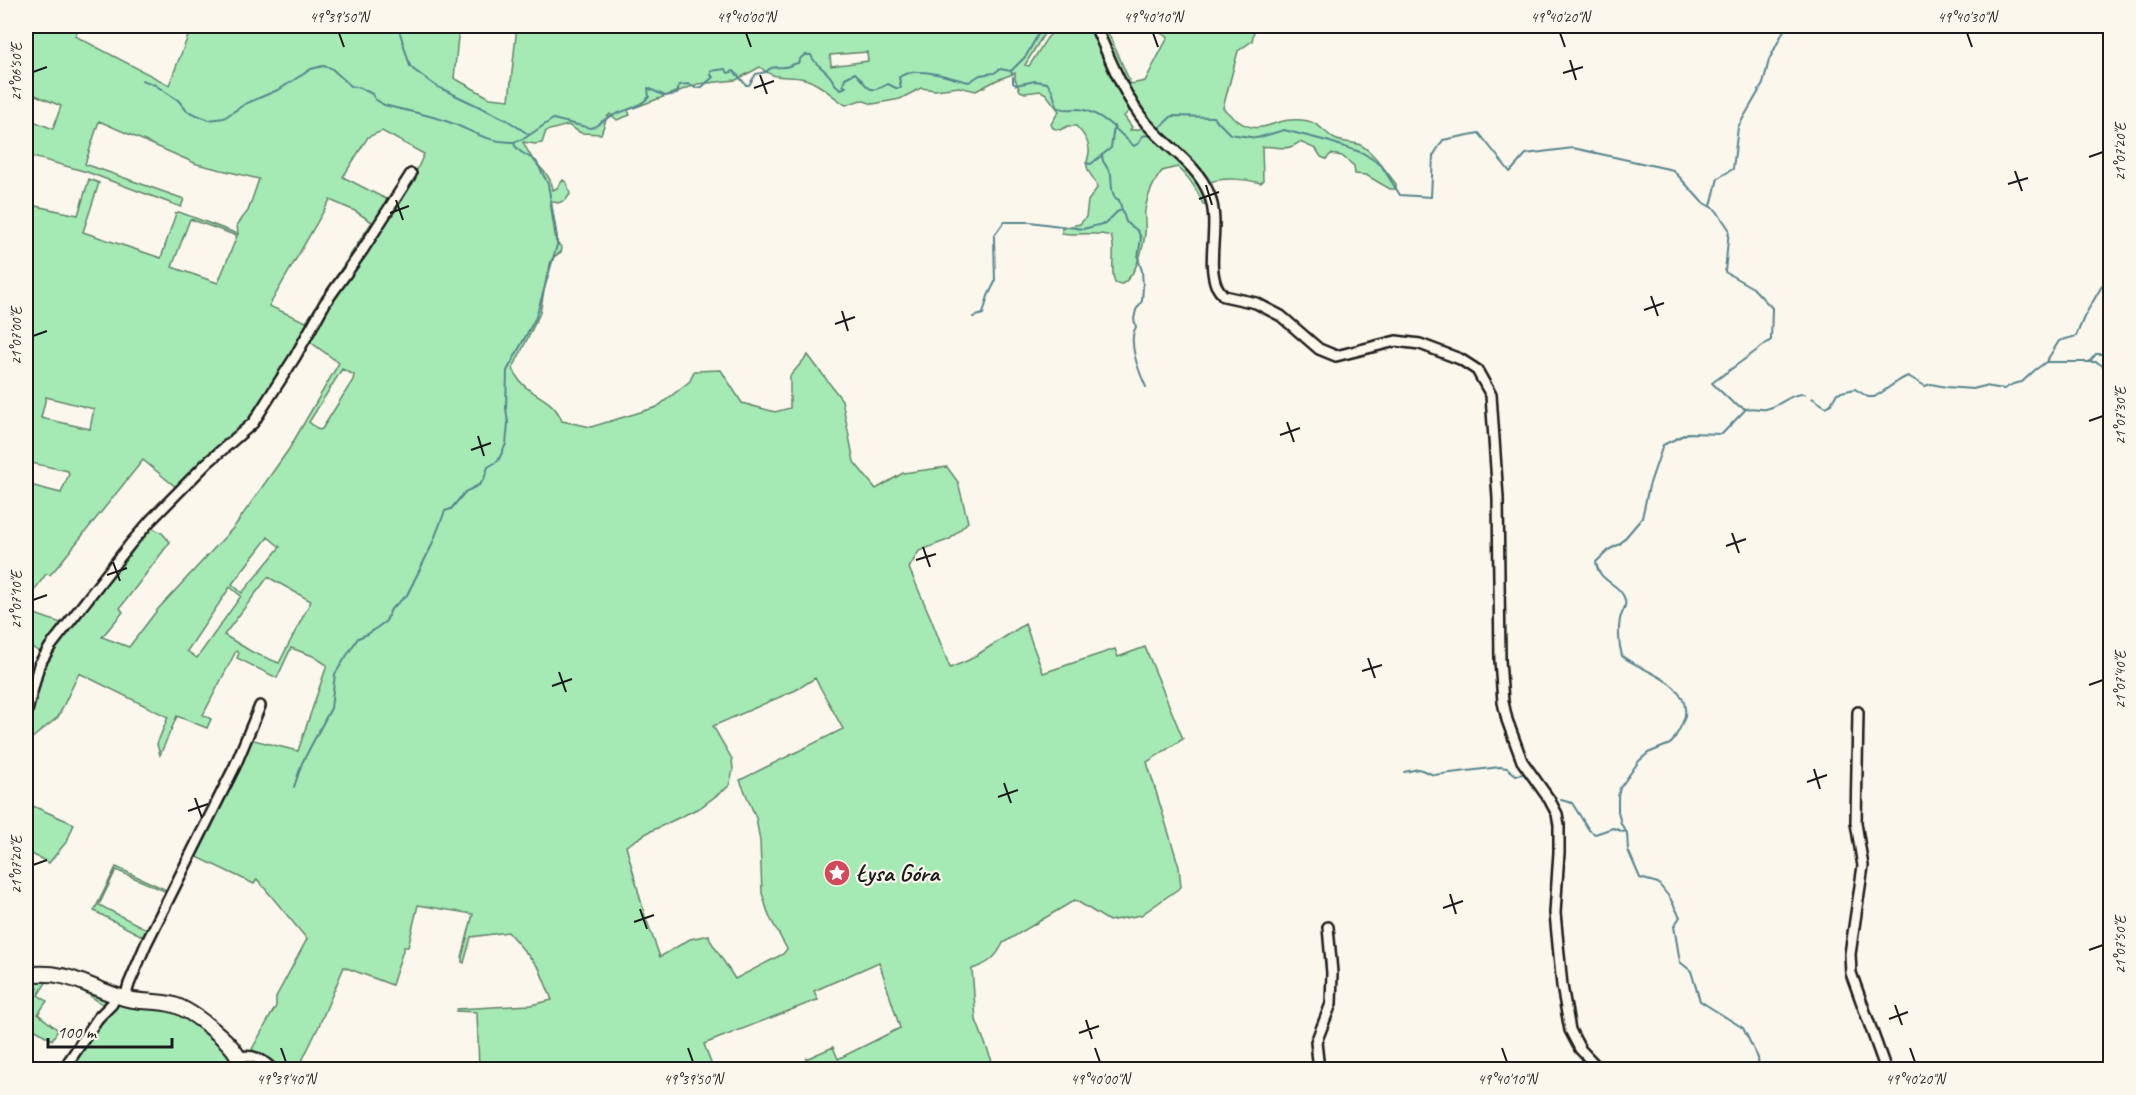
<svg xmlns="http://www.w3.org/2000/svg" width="2136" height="1095" viewBox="0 0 2136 1095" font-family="Caveat,sans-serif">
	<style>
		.green { fill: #a5eab5; stroke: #608368; stroke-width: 1.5; fill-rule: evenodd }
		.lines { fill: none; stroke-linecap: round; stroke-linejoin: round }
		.stream { stroke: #56858d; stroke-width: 2 }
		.street-casing { stroke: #1c1c1c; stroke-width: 14 }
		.secondary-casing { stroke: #1c1c1c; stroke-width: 18 }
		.street { stroke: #fbf7ec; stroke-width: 9 }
		.secondary { stroke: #fbf7ec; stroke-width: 14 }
		.ticks { fill: none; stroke: #1c1c1c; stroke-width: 2 }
		.labels { text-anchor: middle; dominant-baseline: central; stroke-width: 4.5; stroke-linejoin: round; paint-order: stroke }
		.poi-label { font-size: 24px; font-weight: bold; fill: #1c1c1c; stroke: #fbf7ec; text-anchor: start }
		.neatline { fill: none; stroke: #1c1c1c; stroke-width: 2 }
		.ticks-label { font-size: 15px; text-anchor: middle; fill: #1c1c1c }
	</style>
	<rect width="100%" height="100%" fill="#fbf7ec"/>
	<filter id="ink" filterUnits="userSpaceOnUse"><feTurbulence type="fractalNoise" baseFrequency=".0167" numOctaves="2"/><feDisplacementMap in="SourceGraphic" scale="12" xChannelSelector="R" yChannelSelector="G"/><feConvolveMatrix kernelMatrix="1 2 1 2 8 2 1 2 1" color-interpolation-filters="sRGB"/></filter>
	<g filter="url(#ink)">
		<g class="green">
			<path d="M26,26H79L75,36L169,85L192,26H459L454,78L490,98L509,100L517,26H794L795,28L860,30L861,26H1055L1045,32L1025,65L1029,66C1053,32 1044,26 1092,26L1130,110L1124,116L1132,127L1130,130H1136L1145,127L1200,183L1209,203L1206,205L1203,204C1197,190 1189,176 1177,167L1162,171C1154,181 1147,197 1145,210C1144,218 1146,226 1145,234C1143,249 1136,276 1122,284L1115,283C1109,268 1117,251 1111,236C1095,231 1079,236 1062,233V228L1080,224L1086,217L1088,201L1097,188C1096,178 1088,175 1087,166C1086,162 1089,156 1089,152C1090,142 1083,133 1076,126H1068L1060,130L1053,128L1051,124L1059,111L1046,94L1041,91L1025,93L1020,91L1015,79V73L997,80L976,91L959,87L935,90L921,88L900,99L873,104L861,100L846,105C832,97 822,84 805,79C787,74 776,82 760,67L736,80L698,84L628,110L630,115L617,120L610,114L607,117L601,134L581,133L568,125L546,131L542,143L535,144L523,142C527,149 531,159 537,164C544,171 552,179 553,190L557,188L563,180L567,183L570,194L566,200L558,203L550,201L556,242L562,248L561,252C551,258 550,260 549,272L547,274L540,313L513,368C523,398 551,392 562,421L591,427L657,407L690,381L694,371L721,370L742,403L775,412L790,408V376L808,355L842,400L854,462L876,489L903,473L947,467L958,482L968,522L950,539L919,551L909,568L932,621L950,668L969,660L1025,624L1043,673L1115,649L1118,657L1145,647L1183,739L1147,762L1179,867L1181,887L1141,915L1109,921L1075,900L1003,943C996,958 988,964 972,969L976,1020L995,1069L917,1070L915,1068L888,1067V1070L810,1069L806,1059L833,1047L838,1059L900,1028L879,962L814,991L818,1000L814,1001L704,1044L712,1066L703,1069H479L477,1012L456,1011L457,1009L531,1005L552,1000L539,968L508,932L471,937L464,963L462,962V957L473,914L418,905L408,947H404L392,985L344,967L318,1028L298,1069H278L252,1049L276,1006V997L307,939L257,879L254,884L193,855L250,739L298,751L327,665L313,656L291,648L277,678L237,658L239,653L236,651L203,715L211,719L207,728L177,716L160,755L157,744L168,717L79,673L58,717L26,743C26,715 34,687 45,662L127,553L151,527L162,533L170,542L120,608L123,612L102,637L129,647L158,609L234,527L289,449L339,363L309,341L334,297L415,174L424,154L382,131L368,137L343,177L390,201L262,403L238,432L199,464L177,488L143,460L57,567L50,575L46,574L33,592L26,588V484L61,493L69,474L68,471L27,462L26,464V204L78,215L89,179L99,183L83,232L161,258L176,213L179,212L238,234L237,225L248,211L259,179L197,164L99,121L85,164L184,199L181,207L87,172L26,155V118L53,129L61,106L26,91ZM867,52L868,61L831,66L830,55ZM330,200L355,211L372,222L306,322L269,306ZM190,219L237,236L218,283L172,267ZM342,369L354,375L353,380L322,429L319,430L309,422ZM46,397L94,409L90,429L41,418ZM268,537L280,547L242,593L232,584ZM268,577L311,601L279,663L252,652L224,635ZM230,587L241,596L197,658L187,651ZM815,678L843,729L740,780L756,818L760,841L762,893L769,916L787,949L783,954L735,979L710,940L709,935L690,939L660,957L645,916L626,846L647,833L701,807L729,786L733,770L732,759L713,726L796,690Z"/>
			<path d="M1148,26H1255L1252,41L1238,51L1223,108C1262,148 1267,113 1308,121C1319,123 1326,134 1335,139C1343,143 1350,142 1358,144C1372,149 1387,173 1396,184V189H1390L1366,175L1355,174L1354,166L1342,156L1331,154L1326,159L1321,157L1316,149L1300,142C1296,144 1294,146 1290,147C1281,150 1272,145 1262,147L1263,181L1261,183C1246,179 1225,177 1210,182C1184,161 1144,121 1129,92C1118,72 1110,49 1100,28H1106L1131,84L1145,81L1168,37Z"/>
			<path d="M26,611L64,624L42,653L26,644Z"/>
			<path d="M26,803L74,824L67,841L49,863L26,851Z"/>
			<path d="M116,867L169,891L146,938L94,911ZM116,870L167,892L148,930L99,905Z"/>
			<path d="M31,979L70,982L109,1000L106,1007C87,993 71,982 47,981L38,995L47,1001L38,1014L58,1030L52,1040L26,1024V1008L38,988L26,982V980Z"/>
			<path d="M119,1004L176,1011L199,1025L228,1050C232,1058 231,1062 227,1069L68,1070L100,1020Z"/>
		</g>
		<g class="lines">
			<g class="stream">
				<path d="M998,26L1001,28L1005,26"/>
				<path d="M400,33L410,66L414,70L436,86L507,120L528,134"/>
				<path d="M1012,74L1011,71L1026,56L1040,31L1035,26"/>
				<path d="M1013,77V83L1016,85L1035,81L1047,83L1052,90L1057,107C1066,112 1074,107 1084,110C1106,116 1118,132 1134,146L1139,143L1142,136L1149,135"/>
				<path d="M142,80L155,85L178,100L187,111L209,120L224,118L245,104L280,89L311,69L323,66L331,68L351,86L361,88L372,94L375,99L384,105C403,110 424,114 443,120C469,128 485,143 514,142"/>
				<path d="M1114,126L1111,148L1102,155L1103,161L1111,174L1112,190L1115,198L1119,200L1126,222L1138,231L1141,238L1138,258L1142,271L1143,287L1142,301L1136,310L1134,319L1136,327C1127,341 1139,372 1146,387"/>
				<path d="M1158,129L1172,116L1213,117L1230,134L1257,138L1284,130L1327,141L1363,153L1381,165L1400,195L1431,197L1433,156L1443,140L1479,133L1510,172L1526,154L1573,148L1673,170L1702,202L1716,210L1729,229L1725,272L1753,288L1772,308L1771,340L1712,383L1733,403L1746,409L1722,434L1688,433L1663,445L1649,486L1642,518L1620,544L1610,549L1596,562C1599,583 1618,582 1624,597C1628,606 1622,611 1620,619C1618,631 1619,645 1622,656C1642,672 1689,681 1685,715C1684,723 1677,733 1673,741L1670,744L1648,753L1639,761L1620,788L1618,796V811L1621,824L1627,833L1628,850L1640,878L1658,883L1670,898L1680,917L1674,926L1680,962L1691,971L1700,1001L1743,1028L1758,1058L1759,1070"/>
				<path d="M1086,163L1091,164L1102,155"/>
				<path d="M1711,206L1718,178L1733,169L1738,127L1763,84L1769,60L1786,26"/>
				<path d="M973,317L983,314L988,296L995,282L994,236L1004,222H1030L1083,229L1106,223L1117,212L1122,210"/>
				<path d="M2090,361L2096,354H2110"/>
				<path d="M2047,362H2097L2110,371"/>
				<path d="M1812,398L1826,407L1831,404L1837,393L1855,389L1868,397H1874C1886,391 1895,381 1908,376L1925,386L1931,384L1946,387L1973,389L1985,386L2004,389L2013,384L2022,382L2035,370L2046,362L2059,341L2076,336L2084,317L2110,272"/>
				<path d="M1747,409C1754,407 1760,410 1766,409C1780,407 1789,393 1805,394"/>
				<path d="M1404,772L1419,769L1434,775L1500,767L1507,768L1516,775L1524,774"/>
				<path d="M294,787L302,763L331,708L335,674L358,638L368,634L386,621L391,609L407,595L431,547L445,511L451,509L465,492L479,485L484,479L488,467L498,461L506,444L508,423L506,408L507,371L536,317L557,245V237L548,184L536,161L521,152L515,146L514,142L525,138L553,119L590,128C597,127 600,122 606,119C621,110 636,110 649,97L648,88L665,96L677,94L679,85L690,84L695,88L702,87L713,77L711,75V71L725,69L728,73L734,71L746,85H749L756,74L766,72C772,65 776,68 784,67C788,67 793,64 798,63C801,56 804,54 811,55C815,65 822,67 828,74C834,80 833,85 841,89L846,87L843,85L845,78L855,73C869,86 867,96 888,84L896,88H901L899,77C918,65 949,78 969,82L980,75L994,73L1000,69L1011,71"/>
				<path d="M1561,800L1572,803L1589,830L1595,834L1613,828L1624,832"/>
			</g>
			<defs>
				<g id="street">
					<path d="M1095,26C1110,58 1123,95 1146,123C1166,146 1198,165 1209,194C1221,224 1206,258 1216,285C1218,289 1221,293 1224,296L1256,303L1281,316L1319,349L1336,356L1396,341L1420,344L1460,359L1477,370L1491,395L1498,498L1500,660L1503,702L1507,720L1522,761L1549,799L1557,814L1559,825V852L1555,913L1562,986L1570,1030L1580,1049L1600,1070"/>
					<path d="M1858,712L1856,823L1863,866L1850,954L1851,973L1886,1070"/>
					<path d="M26,715L39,665L50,647L131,543L151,520L207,463L253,423L295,357L325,303L362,251L411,174"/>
					<path d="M125,998L129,984L146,944L235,766L260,706"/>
					<path d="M238,1057C253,1054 262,1059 273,1070"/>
					<path d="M63,1070L98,1018L112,1004L116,995"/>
					<path d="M1319,1070L1316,1042L1331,1004L1332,973L1328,927"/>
				</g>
				<path id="secondary" d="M26,975C68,969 86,987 124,998C140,1003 158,1000 174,1005C191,1010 231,1041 238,1057L235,1070"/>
			</defs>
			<use href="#street" class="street-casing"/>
			<use href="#secondary" class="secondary-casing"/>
			<use href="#street" class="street"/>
			<use href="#secondary" class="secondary"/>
		</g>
	</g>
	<path class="ticks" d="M339,33L344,47M746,33L751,47M1153,33L1158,47M1560,33L1565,47M1967,33L1972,47M1570,60L1576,80M33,72L47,67M1563,73L1583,67M760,75L767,94M754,88L774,81M2089,157L2103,152M2015,171L2022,191M2008,184L2028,178M1206,185L1212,205M1199,199L1219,192M396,200L403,220M390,213L409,206M1651,296L1658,316M1644,310L1664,303M842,311L848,331M835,324L855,317M33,336L47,331M2089,421L2103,416M1287,422L1294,442M1280,435L1300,428M478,436L484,456M471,450L491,443M1732,533L1739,553M1726,546L1746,539M923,547L930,567M916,560L936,554M113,562L120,581M107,575L127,568M33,600L47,595M1368,658L1375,678M1362,671L1382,665M559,672L566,692M2089,685L2103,680M552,686L572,679M1814,769L1820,789M1807,782L1827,775M1004,783L1011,803M998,797L1018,790M195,798L202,818M188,811L208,804M33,865L47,860M1450,894L1456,914M1443,908L1463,901M640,909L647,929M634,922L654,915M2089,950L2103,945M1895,1005L1902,1025M1889,1019L1908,1012M1086,1020L1092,1039M1079,1033L1099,1026M281,1048L286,1062M688,1048L693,1062M1095,1048L1100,1062M1502,1048L1507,1062M1910,1048L1915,1062"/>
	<defs>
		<symbol id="sight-disc" viewBox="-11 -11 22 22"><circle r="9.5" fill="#d1495b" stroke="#fbf7ec"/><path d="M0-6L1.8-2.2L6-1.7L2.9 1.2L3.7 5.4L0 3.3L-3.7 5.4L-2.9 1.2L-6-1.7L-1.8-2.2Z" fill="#fff"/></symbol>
	</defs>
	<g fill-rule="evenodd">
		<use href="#sight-disc" x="822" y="858" width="30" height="30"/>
	</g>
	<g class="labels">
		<g class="poi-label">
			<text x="856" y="873">Łysa Góra</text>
		</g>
	</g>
	<rect width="2136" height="1095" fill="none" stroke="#fbf7ec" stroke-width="66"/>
	<path d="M48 1038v9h124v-9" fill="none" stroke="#1c1c1c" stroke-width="3"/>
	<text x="57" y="1038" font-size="18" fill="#1c1c1c" stroke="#fbf7ec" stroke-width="4.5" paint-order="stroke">100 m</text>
	<rect x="33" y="33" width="2070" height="1029" class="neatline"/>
	<g class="ticks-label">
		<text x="339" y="22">49°39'50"N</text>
		<text x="746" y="22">49°40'00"N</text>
		<text x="1153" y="22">49°40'10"N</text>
		<text x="1560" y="22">49°40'20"N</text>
		<text x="1967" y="22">49°40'30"N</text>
		<text transform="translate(16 72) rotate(-90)" y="5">21°06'50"E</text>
		<text transform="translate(2120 152) rotate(-90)" y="5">21°07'20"E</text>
		<text transform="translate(16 336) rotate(-90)" y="5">21°07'00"E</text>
		<text transform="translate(2120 416) rotate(-90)" y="5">21°07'30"E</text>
		<text transform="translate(16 600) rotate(-90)" y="5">21°07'10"E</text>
		<text transform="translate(2120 680) rotate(-90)" y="5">21°07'40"E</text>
		<text transform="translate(16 865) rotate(-90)" y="5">21°07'20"E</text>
		<text transform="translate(2120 945) rotate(-90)" y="5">21°07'50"E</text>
		<text x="286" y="1084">49°39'40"N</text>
		<text x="693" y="1084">49°39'50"N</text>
		<text x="1100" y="1084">49°40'00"N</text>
		<text x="1507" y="1084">49°40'10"N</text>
		<text x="1915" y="1084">49°40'20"N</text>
	</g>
</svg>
